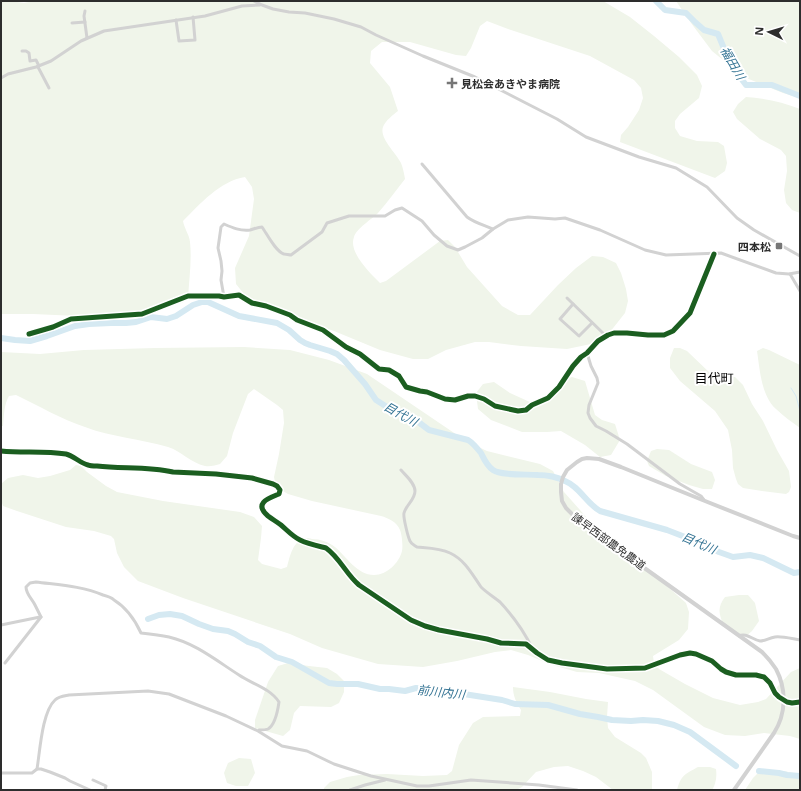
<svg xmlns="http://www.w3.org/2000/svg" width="801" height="791" viewBox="0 0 801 791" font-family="'Noto Sans','Noto Sans JP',sans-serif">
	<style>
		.green { fill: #f0f5ea }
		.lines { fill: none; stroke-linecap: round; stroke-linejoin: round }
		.stream { stroke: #d5e9f2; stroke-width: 1 }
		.river { stroke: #d5e9f2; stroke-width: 6 }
		.minor { stroke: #d2d2d2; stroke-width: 3 }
		.tertiary { stroke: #d2d2d2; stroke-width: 4 }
		.minor-bridge { stroke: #d2d2d2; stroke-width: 3 }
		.cycleway-casing { stroke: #fff; stroke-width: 8 }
		.cycleway { stroke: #1b5e20; stroke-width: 5 }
		.poi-dot { fill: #767676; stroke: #fff; stroke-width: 1.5 }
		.labels { text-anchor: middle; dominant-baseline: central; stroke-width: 4; stroke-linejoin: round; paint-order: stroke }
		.poi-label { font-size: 11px; font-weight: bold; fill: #2d2d2d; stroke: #fff; text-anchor: start }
		.street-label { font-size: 11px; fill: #2d2d2d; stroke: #fff }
		.water-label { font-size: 12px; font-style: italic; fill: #357494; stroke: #fff }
		.quarter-label { font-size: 13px; fill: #000; stroke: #fff }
	</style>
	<rect width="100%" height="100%" fill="#fff"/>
	<g class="green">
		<path d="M1,1H10L24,3L34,1H603L630,17L654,36L679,57L697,75L702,86L699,98L680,114L675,121V128L680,136L697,141L718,142L724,146L727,163L725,171L715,178L620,142L621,135L628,127L639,110L643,98L641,88L634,80L590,56L511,30L487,21L480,26L471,48L466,56L456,55L410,42H382L371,51L370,63L390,87L398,111C394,114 385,121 383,127C379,138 396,153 401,163C403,168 404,173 405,179C396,190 388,202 378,213C372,219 356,229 354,237C348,252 370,273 380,283L386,281L440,241L448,240L455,247L467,267L502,306L518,315H530L558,285L576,268L592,256L603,257L616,263L621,273L626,289L628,301L625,313L610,332L591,344L567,349L521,346L489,342H475L446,350L428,359H413L380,350L334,331L259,306L244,294L236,284L235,268L249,236L254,199L252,187L245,177C220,181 200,204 183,221C184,228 189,234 190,242C192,260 189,280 188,299L182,303L131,313L100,317L33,314H1Z"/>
		<path d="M676,1H800V98L783,93L744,77L712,51L691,23Z"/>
		<path d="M746,97C764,98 783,102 800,109V213L792,210L786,203L784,190L787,171L786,156L781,150L760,139L737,119L733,112L738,104Z"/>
		<path d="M244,347L290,350L329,360L367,374L466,441L487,451L540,464L553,471L564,492L604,537L668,587L686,603L689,612L688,629L679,640L653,656L654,663L659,669L685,684L713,698L740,705L758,702L766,699L791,672L800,668V739L790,736L764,733L745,736L725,735L704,727L653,690L635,681L599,673L577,672L549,664L528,655L511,650L495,652L457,661L423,667L378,664L322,648L290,634L183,598L138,581L124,567L117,553L114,539L111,536L94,531L66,527L17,511L3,506L1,500V484L8,478L23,475L38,478L50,476L70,470L76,465L81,466L87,472L106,486L117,492L163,501L240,512L254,517L262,526L261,538L258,560L262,564L281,569L287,567C290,556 293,540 306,538C308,538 310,538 312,539C320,539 329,542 335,547C346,556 357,575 374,575C387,575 399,563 402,551C403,546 402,535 400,530C397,522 388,518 381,516L312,501L288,494L276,487L274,477L279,454L284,423L283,410L277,405L254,389L248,394L233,433L227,456L220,464C216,465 210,467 205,466C191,463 181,451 168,447C141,439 111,437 85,427C61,419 39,406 16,395L9,396C4,404 4,416 3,426H1V352L40,354L84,350L155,348Z"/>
		<path d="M674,348H680L687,351L710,373L721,374L735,377L743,385L752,404L763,421L777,450L789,471L791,487L789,492L786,494L762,491L743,488L738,484L736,479L733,468L732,450L728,430L715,411L680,381L670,368V358Z"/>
		<path d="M763,348L769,350L800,365V428C792,422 783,416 776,409C761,395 760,370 757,351Z"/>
		<path d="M572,377L585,381L595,415L602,420L615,424L620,440L611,455L600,457L585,445L561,431L547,432H522L491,420L478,409L476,393L483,384L494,382L510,393L532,403L543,399L563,380Z"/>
		<path d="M657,449L669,450L691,464L712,472L715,480L712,489H703L689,485L666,476L649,466L647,461L651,451Z"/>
		<path d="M739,595H748L755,603L759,621L752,631L745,637L723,624C719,613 717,608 725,597Z"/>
		<path d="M288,663L309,666L327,668L337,674L344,681V692L339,703L331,707L300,706L294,713L290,730L283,736L255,728V720L268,682L278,666Z"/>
		<path d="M513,687L550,692L586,699L608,702L607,717L608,728L615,737L641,753L646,758L652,772V790H613L596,777L583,771L568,766L554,767L536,772L522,787L516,790H324V788L330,782L347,777L359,775L387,774L423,776L447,775L452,771L459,745L473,723L483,717L520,716L521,710C516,702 513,696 513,687Z"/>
		<path d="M239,758L251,759L255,773L248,786H236L227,783L224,773L228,763Z"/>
		<path d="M698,767H710L716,769C717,776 716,784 712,790H677C681,775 685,774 698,767Z"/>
		<path d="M761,770L783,771L800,774V790H745L753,778Z"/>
	</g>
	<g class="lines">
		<path class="stream" d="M791,388L796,396L800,411"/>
		<g class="river">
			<path d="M656,1L665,10L686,13L695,22L704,30L718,34L725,51L736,62L737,73L746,85H772L800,96"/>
			<path d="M1,338L15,340L30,341L47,336L75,326L89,324L111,323H126L136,322L151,317L167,319L176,316L193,305L202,302H208L239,316L277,323L289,330L300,340L305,343L310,345L330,351L337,354L344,360L365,384L376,400L387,407L417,421L429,430L468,440C473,443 477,448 481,453C484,459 487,466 493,470C502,476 527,474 538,475C547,475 557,477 565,481C580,487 586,503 600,511L667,530L698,542L719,552L733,557L750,555L763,558L794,573L800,572"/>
			<path d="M148,619L159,615L170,614L182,616L199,624L213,629L228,631L235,634L248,642L260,646L276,657L292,662L329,683L337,684H358L380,689H389L405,691L416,688L451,692L502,700L515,704L548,705L580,714L598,717L612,720L631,721L643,720L658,721L674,725L690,732L736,766"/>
			<path d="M759,771L779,773L787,775L800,776"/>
		</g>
		<g class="minor">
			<path d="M254,1L262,5L273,9L289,12L305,13L334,19L361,27L376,35L423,56L475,77L557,119L586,137L639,157L676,168L707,187L737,218L754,230L800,256"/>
			<path d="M85,11L84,16L87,38"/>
			<path d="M176,20L179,41L195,40L193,17"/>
			<path d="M72,23L85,22"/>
			<path d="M22,51H26L29,53L30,61L36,60L39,66"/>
			<path d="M38,67L49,88"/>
			<path d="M1,78L8,74L36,67L51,61L81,41L104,31L205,16L242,6L260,5"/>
			<path d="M422,164L467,217C475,223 484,225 493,229"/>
			<path d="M790,274L800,291"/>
			<path d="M224,297L221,280L222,271L221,261L218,248L221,227L224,224C233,228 240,231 250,230C254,229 258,227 262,227C267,234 276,252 284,254C285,254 290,255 291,255L322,232L327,223L349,216H385L395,210L402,208L422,221L434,235L447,246L458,250L465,247L482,238L493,229L508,220L528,217L555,219L565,218L600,230L645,250L666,255L721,253L776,273L789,274L800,272"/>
			<path d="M567,298L606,336"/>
			<path d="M573,304L560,319L579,336L592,323"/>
			<path d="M29,334L53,327L71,319L142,314L188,296H219L224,297L239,295L252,303L266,306L290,315L297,320L323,330L346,347L360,354L379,369L389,370L399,376L406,387L420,391L427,392L445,399L455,400L468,396H475L484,399L495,406L518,411L526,410L532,405L548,398L559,387L573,366L581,357L587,353L598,341L608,335L614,333H627L648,335H664L673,331L690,313L714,254"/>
			<path d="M587,353L591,366L597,378L598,383L589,405L588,413L590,418L596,426L606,431L627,444L680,484L701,496L704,500"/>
			<path d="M1,451C22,453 44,451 66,454C74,456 80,463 88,465C90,466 94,466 97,466C122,469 148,466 173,472L216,474L252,478L273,484L277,486L280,490L279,494C269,498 253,503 268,516C272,519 277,522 281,525C287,530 292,536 300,540C308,544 318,546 326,548C340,558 346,574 359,585L411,620L425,626L439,630L487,639L501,643L526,644L537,653L548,660L562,663L607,669L645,668L680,655L690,653L696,654L712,661L721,669L726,672L736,675H756L764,677L770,683L775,693L779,697"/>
			<path d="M401,470C406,476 415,483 415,491C415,500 406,505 404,513C403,517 408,537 410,541C411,544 414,545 417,547C428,548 440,548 450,553C465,560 472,574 481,587C487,593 494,597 500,602C513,616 524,631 532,648"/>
			<path d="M41,617C39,613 37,609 35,605C32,599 26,594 26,587L30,583L36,582C59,585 82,586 103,595C107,596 111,597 114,600C127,608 135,620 141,633C151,634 160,635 169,637C195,643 217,661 239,675C252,684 270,688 279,702C278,709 275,725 268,729C266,730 262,730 259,730"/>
			<path d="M1,625L40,617"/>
			<path d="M739,636C746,632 753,640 760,641C765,641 769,638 775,637C782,636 793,639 800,640"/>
			<path d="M5,663L41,617"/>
			<path d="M787,702L792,703L800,702"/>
			<path d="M37,769C40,751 42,712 55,700C59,696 63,696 69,695L148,691L169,694L226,716L258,731L282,746L307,751L334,764L371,776L417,786H429L471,780L539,785L577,790"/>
			<path d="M1,773H32L37,769H41L50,772L65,778L70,781L90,790"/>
			<path d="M93,780L104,785L106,786L105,790"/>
			<path d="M350,790L365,785L385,780"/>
		</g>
		<path class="tertiary" d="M734,790L774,733C786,714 787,690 776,669C772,663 767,657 762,652L608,542L572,514L566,508L562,501L561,492V484L563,477L567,470L577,462L582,459L587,458L599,459L621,467L695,497L793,536L800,538"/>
		<path class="minor-bridge" d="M779,697L787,702"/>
		<defs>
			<g id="cycleway">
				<path d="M29,334L53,327L71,319L142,314L188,296H219L224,297L239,295L252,303L266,306L290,315L297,320L323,330L346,347L360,354L379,369L389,370L399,376L406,387L420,391L427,392L445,399L455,400L468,396H475L484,399L495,406L518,411L526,410L532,405L548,398L559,387L573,366L581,357L587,353L598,341L608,335L614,333H627L648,335H664L673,331L690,313L714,254"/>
				<path d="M1,451C22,453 44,451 66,454C74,456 80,463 88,465C90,466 94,466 97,466C122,469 148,466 173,472L216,474L252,478L273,484L277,486L280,490L279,494C269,498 253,503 268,516C272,519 277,522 281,525C287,530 292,536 300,540C308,544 318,546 326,548C340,558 346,574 359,585L411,620L425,626L439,630L487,639L501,643L526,644L537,653L548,660L562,663L607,669L645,668L680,655L690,653L696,654L712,661L721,669L726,672L736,675H756L764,677L770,683L775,693L779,697L787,702L792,703L800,702"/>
			</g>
		</defs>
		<use href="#cycleway" class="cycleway-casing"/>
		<use href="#cycleway" class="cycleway"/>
	</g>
	<g class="poi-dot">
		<path d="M450 77h4v4h4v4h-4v4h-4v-4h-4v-4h4z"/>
		<rect x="775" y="242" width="8" height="8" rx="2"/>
	</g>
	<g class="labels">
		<g class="poi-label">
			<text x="461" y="83">見松会あきやま病院</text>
			<text x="771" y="246" text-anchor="end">四本松</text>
		</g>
		<g class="street-label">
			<text transform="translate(609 541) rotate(36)">諫早西部農免農道</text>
		</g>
		<g class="water-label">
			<text transform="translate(733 63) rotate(60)">福田川</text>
			<text transform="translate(401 414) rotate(29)">目代川</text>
			<text transform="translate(699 543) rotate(23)">目代川</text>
			<text transform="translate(441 692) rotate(6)">前川内川</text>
		</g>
		<g class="quarter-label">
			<text x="714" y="378">目代町</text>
		</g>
	</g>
	<rect width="801" height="791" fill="none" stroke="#2d2d2d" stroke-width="4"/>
	<g transform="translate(769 32) rotate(275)" stroke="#ffffff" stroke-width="3" paint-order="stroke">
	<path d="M0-3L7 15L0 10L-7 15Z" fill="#2d2d2d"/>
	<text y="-6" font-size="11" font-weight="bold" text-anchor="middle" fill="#2d2d2d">N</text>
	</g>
</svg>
